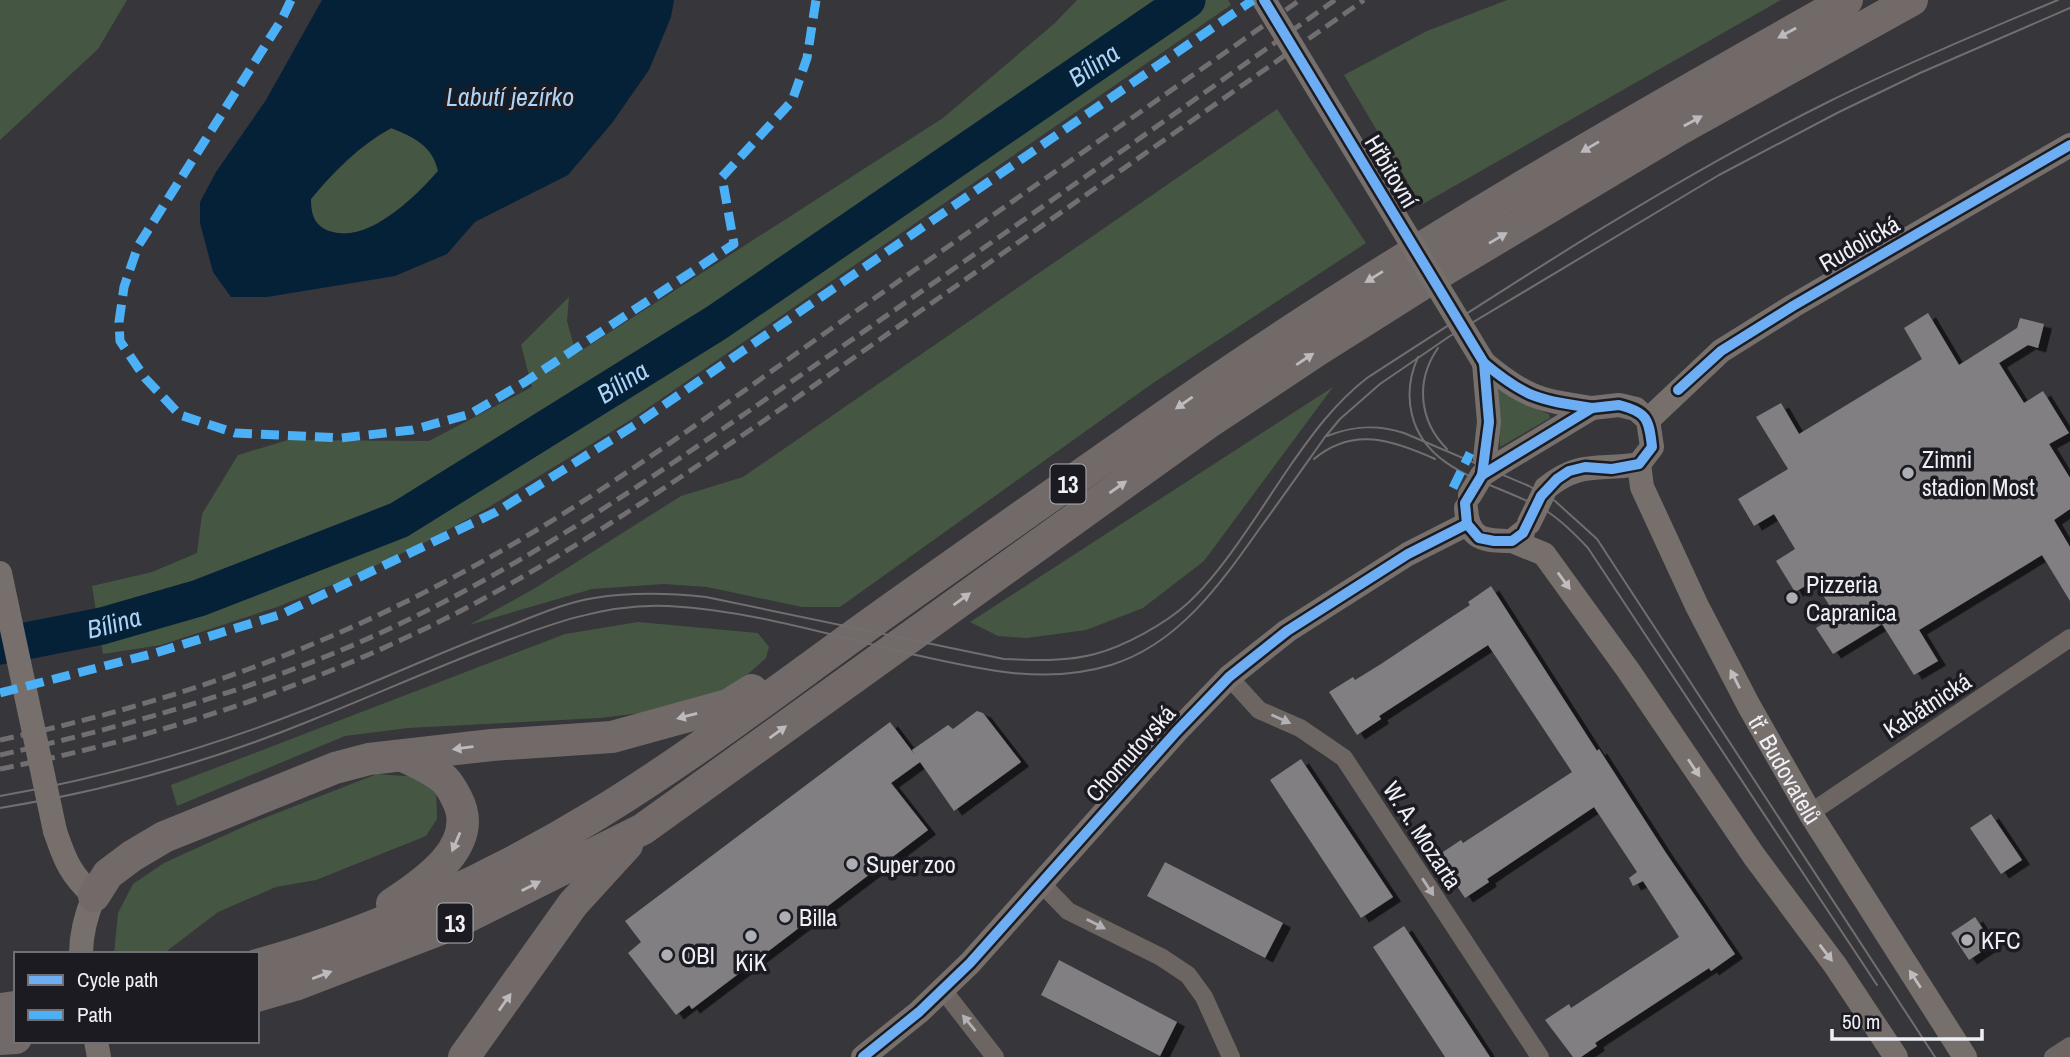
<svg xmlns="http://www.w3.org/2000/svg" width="2070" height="1057" viewBox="0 0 2070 1057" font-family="'Archivo Narrow',sans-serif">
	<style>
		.green { fill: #455742 }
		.water { fill: #052138; fill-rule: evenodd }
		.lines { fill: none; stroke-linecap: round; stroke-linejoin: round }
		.river { stroke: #052138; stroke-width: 37 }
		.building { fill: #827f82; filter: url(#shadow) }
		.street { stroke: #6c6561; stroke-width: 18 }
		.secondary { stroke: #776f6b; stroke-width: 24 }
		.highway { stroke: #726a68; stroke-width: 32 }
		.tram { stroke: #726e70; stroke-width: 2 }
		.rail { stroke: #726e70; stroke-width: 5; stroke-dasharray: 14 7; stroke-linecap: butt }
		.secondary-bridge { stroke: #776f6b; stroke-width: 24 }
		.quiet { stroke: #4cb0f7; stroke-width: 9; stroke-dasharray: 18 9; stroke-linecap: butt }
		.cycleway-casing { stroke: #1b1b21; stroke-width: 15 }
		.cycleway { stroke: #6dadf4; stroke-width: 10 }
		.oneway { fill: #bdbabe }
		.oneway2 { fill: #bfbcbf }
		.oneway3 { fill: #b4b1b4 }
		.poi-dot { fill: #aeaeb5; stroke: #1b1b21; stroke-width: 2.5 }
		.labels { text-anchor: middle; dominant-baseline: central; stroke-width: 7; stroke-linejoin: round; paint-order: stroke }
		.shield { fill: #1b1b21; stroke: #afafb7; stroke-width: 2 }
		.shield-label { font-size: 23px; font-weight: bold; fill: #efeff7 }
		.street-label { font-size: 24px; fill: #efeff7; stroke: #1b1b21 }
		.poi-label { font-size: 24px; fill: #efeff7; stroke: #1b1b21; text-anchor: start }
		.water-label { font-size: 26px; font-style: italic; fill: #add4f7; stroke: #1b1b21 }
	</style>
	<defs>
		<filter id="shadow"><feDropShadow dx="8" dy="4.5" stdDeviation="0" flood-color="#0009"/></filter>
	</defs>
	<rect width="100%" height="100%" fill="#36363b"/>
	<g class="green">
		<path d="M0,0H127L98,49L0,140Z"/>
		<path d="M1077,0H1228L1231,5L632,419L489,507L426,542L351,577L277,607L161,645L103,654L92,586L152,572L197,553L202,514L238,455L288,440L429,441L532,387L521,345L569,297L567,321L576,354L943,118L1055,23Z"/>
		<path d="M1507,0H1781L1421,205L1344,75L1427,31Z"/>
		<path d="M1277,109L1366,243L1153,383L840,607H802L707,587L664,584L592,589L469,625L537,587L681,496L743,477Z"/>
		<path d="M392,128C414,137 432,146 438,171C415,197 370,242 333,232C316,228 311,215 310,200C333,172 360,145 392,128Z"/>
		<path d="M1333,387L1204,561L1143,608L1086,630L1027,638L998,636L970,622Z"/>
		<path d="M1500,389L1521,403L1549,414L1550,418L1500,447L1498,391Z"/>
		<path d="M638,622L758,633L769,647L766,658L747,675L717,696L666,710L600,718L408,728L345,736L177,806L171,785L565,634Z"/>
		<path d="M377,774L418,777L436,788L437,819L426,836L316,880L276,887L218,912L163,954H114L118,913L133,884L164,863L254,822Z"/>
	</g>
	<path class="water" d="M322,0H674L671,17L649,70L612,123L568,175L475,222L447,254L395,276L267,297H231L213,272L200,223V202L216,172L266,100ZM391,128C414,137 433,146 438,171C415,197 370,242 333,232C315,228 311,216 311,199C333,172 360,145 391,128Z"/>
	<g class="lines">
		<path class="river" id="s1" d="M0,646L102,626L199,598L399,520L716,323L1187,0"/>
	</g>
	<g class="building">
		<path d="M1928,313L1959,365L2017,328L2020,318L2044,324L2038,348L2028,345L1999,363L2024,403L2043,391L2069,433L2049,444L2070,478V509L2054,520L2070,547V601L2042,555L1919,630L1938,661L1914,675L1882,624L1833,654L1816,628L1836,616L1814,581L1795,592L1776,561L1795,549L1774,514L1754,526L1738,499L1788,469L1756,417L1781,403L1799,434L1922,359L1904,328Z"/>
		<path d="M1491,586L1597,751L1599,749L1666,853L1735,954L1711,971L1709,968L1595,1043L1597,1046L1581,1057H1573L1545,1020L1569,1004L1571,1008L1679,937L1643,881L1633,886L1629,878L1637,872L1594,807L1487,879L1489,882L1465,898L1437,856L1461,840L1463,843L1572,772L1488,645L1379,716L1381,719L1357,735L1329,692L1353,677L1355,680L1381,664L1444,622L1470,605L1468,602Z"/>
		<path d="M977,711L983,713L1021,762L954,811L920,762L891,783L928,830L692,1009L689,1005L676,1015L628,953L641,942L625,921L890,722L915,755L912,750L948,725L953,729Z"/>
		<path d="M1301,759L1393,897L1361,918L1270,780Z"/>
		<path d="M1991,814L2022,860L2001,874L1970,828Z"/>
		<path d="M1165,862L1283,923L1265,958L1147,896Z"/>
		<path d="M1975,917L1993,944L1969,960L1951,933Z"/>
		<path d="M1404,926L1490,1057H1445L1373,947Z"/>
		<path d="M1059,960L1177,1022L1160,1056L1041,995Z"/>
	</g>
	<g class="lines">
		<g class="street">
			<path d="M1229,677L1259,710L1300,728L1344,758L1540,1057"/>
			<path d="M1810,813L2070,638"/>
			<path d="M1042,884L1068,911L1161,957L1188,975L1204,997L1231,1057"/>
			<path d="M943,990L995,1057"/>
			<path d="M2053,1057L2070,1046"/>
		</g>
		<g class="secondary">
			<path d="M1484,363C1526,398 1539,400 1592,408"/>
			<path d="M1484,363L1489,422L1485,458"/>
			<path d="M1648,420L1721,351L1793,306L2070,145"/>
			<path d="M1499,464L1592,408L1619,405L1636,409L1648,420L1652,447L1639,464C1599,471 1580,460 1546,488"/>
			<path id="s2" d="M1639,464L1642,487L1697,606L1749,706L1810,813L1965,1057"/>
			<path d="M1466,508C1468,540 1484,541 1512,541L1523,532"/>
			<path d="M1512,541L1544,554L1628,670L1754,856L1835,965L1896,1057"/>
			<path d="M55,831C65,861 71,875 94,896C86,915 81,933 81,954"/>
			<path d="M96,1041L99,1057"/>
			<path d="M863,1057L919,1012L970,963L1176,732L1229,677L1287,631L1408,554L1467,524"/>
		</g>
		<g class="highway">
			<path d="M94,896L108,874L132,856L164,837L335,768L369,759L492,745L612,737L728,705L752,690"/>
			<path d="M392,904C424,883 481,845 457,799C454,793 450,785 445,780C433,769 417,763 403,756"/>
			<path d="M257,965C374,933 496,876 599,813C689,758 774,693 860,631C967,554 1075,479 1182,404C1395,256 1621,127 1847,0"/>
			<path d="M257,996L295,985L451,925L643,829L1208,423L1321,348L1446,269L1680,129L1912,0"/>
			<path d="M0,1009L16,1007"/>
			<path d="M0,1039L16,1038"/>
			<path d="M464,1057L573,904L627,845"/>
		</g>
		<g class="tram">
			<path d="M1438,348C1415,381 1419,421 1447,449"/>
			<path d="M1418,357C1410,375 1407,395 1412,415C1427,476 1502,483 1548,512C1563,522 1575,534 1588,548L1877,985"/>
			<path d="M1327,436C1353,426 1377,424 1404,433L1529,486L1555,501L1597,539L1935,1057"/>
			<path d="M1314,459C1353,426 1393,440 1435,459"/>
			<path d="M0,796C103,778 205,749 302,711C370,685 436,654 504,628C533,617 563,603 594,598C632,592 669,593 706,597L1004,659C1034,660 1065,662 1095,654C1125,646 1165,624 1188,603C1225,569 1261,508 1290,466C1313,433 1335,403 1367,378C1518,280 1669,181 1830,101C1905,64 1981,32 2058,0"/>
			<path d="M0,808C106,791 212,761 312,720C372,696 430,670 490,647C547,625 605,603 668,606C749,610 829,635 907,653C974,668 1043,686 1111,665C1179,644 1221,583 1260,528C1282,498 1303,468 1325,437L1340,419L1380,384L1450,336L1719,175L1839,112L1920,73L2070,8"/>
		</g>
		<g class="rail">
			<path d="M0,740C158,706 306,656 448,580C594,504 725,403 859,309C1006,206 1153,103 1300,0"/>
			<path d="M0,755C111,730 221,699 327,656C498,587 650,479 801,375C980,251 1158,126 1335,0"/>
			<path d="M0,769C139,741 275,699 403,639C530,581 647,500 762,422L1364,0"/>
		</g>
		<g class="secondary-bridge">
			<path d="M1264,0L1484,363"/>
			<path d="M1470,495L1482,475L1499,464"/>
			<path d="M1529,523L1546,488"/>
			<path d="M0,573L55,831"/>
		</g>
		<g class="quiet">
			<path d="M291,0L282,19L138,246L124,287L119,322L120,341L145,378L180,415L235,433L341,438L412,430L470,414L525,382L734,244L722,177L792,101L807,58L816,0"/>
			<path d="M1453,488L1470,453"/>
			<path d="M0,693L155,653L282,614L496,512L635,425L1253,0"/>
		</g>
		<defs>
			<g id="cycleway">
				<path d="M1264,0L1484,363C1526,398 1539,400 1592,408"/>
				<path d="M1678,390L1721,351L1793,306L2070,145"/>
				<path d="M1619,405C1647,412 1649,419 1652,447L1639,464L1612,469L1585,467L1569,471L1557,479L1541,496L1523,533L1512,541H1494L1479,538L1467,524L1465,503L1482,475L1592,408Z"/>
				<path d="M1482,475L1489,422L1484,363"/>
				<path d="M863,1057L919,1012L970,963L1176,732L1229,677L1287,631L1408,554L1467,524"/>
			</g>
		</defs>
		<use href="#cycleway" class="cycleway-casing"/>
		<use href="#cycleway" class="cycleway"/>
	</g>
	<defs><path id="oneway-solid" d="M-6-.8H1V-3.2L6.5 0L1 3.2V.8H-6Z" transform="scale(1.75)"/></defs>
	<g class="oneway">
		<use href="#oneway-solid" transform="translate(1787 33) rotate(151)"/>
		<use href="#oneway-solid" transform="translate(1693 121) rotate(-29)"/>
		<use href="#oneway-solid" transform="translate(1590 147) rotate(149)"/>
		<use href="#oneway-solid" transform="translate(1498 238) rotate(-31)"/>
		<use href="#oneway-solid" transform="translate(1374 277) rotate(148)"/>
		<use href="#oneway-solid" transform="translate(1305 359) rotate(-34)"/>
		<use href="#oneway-solid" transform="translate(1184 403) rotate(145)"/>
		<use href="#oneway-solid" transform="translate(1118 487) rotate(-35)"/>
		<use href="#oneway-solid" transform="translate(962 599) rotate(-36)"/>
		<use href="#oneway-solid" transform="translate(687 716) rotate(165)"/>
		<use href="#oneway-solid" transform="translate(778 732) rotate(-36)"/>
		<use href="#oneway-solid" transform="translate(463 748) rotate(173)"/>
		<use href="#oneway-solid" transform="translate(456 842) rotate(113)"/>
		<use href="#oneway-solid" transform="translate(531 886) rotate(-27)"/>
		<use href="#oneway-solid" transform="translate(322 975) rotate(-21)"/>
		<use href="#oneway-solid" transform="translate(505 1002) rotate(-55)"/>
	</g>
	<g class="oneway2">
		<use href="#oneway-solid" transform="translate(1564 581) rotate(54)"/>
		<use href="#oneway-solid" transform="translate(1735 679) rotate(-117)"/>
		<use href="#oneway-solid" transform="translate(1694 768) rotate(56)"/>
		<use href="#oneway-solid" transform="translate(1826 953) rotate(53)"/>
		<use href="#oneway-solid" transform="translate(1915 979) rotate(-123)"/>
	</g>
	<g class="oneway3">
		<use href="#oneway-solid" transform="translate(1281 719) rotate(24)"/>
		<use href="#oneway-solid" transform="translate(1428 887) rotate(57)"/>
		<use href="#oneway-solid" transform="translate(1096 924) rotate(27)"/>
		<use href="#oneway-solid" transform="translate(969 1023) rotate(-129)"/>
	</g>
	<g class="poi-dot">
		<circle cx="1908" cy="473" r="7"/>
		<circle cx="1792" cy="598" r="7"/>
		<circle cx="852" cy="864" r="7"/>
		<circle cx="785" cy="917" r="7"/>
		<circle cx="751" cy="936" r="7"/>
		<circle cx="1967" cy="940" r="7"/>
		<circle cx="667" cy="955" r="7"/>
	</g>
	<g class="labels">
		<g class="shield">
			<rect x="1050.5" y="464.5" width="35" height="39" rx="5"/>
			<rect x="437.5" y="903.5" width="35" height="39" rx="5"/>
		</g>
		<g class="shield-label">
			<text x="1068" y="484">13</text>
			<text x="455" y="923">13</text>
		</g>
		<g class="street-label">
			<text transform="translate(1392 171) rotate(59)">Hřbitovní</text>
			<text transform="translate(1859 243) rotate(-30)">Rudolická</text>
			<text transform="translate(1927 705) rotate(-33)">Kabátnická</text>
			<text transform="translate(1130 753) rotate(-48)">Chomutovská</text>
			<text stroke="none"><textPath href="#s2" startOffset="340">tř. Budovatelů</textPath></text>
			<text transform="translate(1423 835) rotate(57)">W. A. Mozarta</text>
		</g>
		<g class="poi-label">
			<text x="1922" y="459">Zimni<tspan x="1922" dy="28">stadion Most</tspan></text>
			<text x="1806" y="584">Pizzeria<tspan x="1806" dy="28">Capranica</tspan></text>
			<text x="866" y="864">Super zoo</text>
			<text x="799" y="917">Billa</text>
			<text x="1981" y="940">KFC</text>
			<text x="681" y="955">OBI</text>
			<text x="751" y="962" text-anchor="middle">KiK</text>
		</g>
		<g class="water-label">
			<text stroke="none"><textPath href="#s1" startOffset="1250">Bílina</textPath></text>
			<text x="510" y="96">Labutí jezírko</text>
			<text stroke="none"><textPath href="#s1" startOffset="682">Bílina</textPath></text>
			<text stroke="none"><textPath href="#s1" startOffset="116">Bílina</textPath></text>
		</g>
	</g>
	<rect x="14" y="952" width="245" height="91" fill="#1b1b21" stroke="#707077" stroke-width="2"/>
	<rect x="28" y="975" width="35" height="10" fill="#6dadf4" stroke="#707077" stroke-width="2"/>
	<text x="77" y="987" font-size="21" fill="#efeff7">Cycle path</text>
	<rect x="28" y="1010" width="35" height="10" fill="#4cb0f7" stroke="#707077" stroke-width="2"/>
	<text x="77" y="1022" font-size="21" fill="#efeff7">Path</text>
	<path d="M1832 1029v10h150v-10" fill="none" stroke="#efeff7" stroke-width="3.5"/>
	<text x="1842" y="1029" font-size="21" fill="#efeff7" stroke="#1b1b21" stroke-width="5" paint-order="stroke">50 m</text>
</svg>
